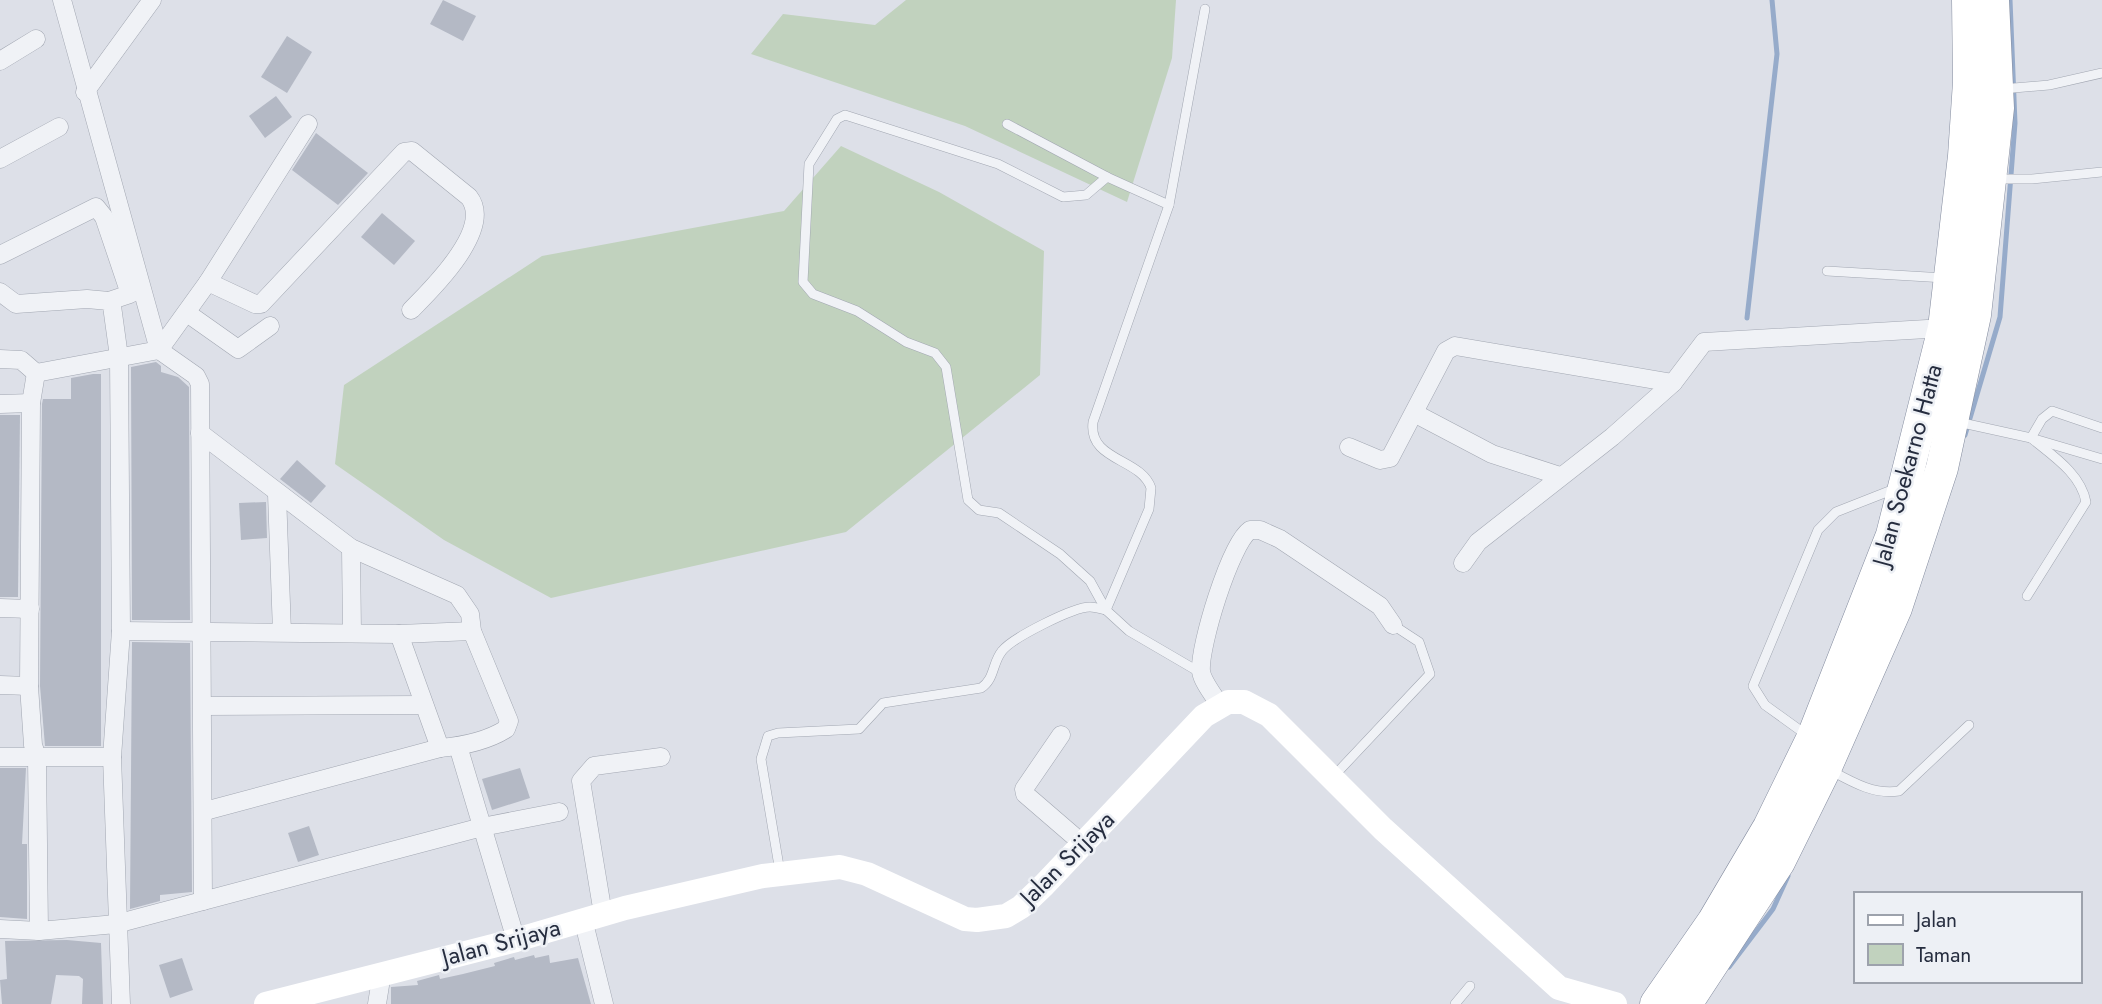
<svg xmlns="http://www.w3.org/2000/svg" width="2102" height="1004" viewBox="0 0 2102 1004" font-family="Jost,sans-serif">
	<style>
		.green { fill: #c1d2be }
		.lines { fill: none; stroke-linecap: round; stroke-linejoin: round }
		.stream { stroke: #96abca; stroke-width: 5 }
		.building { fill: #b4b9c5 }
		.lane-casing { stroke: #a2a7b2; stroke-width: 10 }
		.street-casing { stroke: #a2a7b2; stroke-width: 19 }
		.highway-casing { stroke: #848c9f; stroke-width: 33 }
		.lane { stroke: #f0f2f6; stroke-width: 9 }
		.street { stroke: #f0f2f6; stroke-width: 18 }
		.secondary { stroke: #fff; stroke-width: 24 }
		.highway { stroke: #fff; stroke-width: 32 }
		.labels { text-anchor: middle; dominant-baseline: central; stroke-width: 5; stroke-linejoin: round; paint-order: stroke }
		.street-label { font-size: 24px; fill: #262d3f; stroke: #edf0f5 }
	</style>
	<rect width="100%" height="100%" fill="#dde0e8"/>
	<g class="green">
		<path d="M906,0H1176L1172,58L1127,202L965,126L751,54L783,14L875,25Z"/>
		<path d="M841,146L939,192L1044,251L1040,375L846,532L551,598L444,540L335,464L344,385L542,256L784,211Z"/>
	</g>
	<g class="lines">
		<g class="stream">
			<path d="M1747,318L1777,54L1772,0"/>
			<path d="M1965,435L2000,317L2015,123L2010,0"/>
			<path d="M1729,967L1773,909L1788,876"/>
		</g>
	</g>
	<g class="building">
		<path d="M443,0L476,16L463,41L430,24Z"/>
		<path d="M287,36L312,52L287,93L261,77Z"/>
		<path d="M276,96L292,117L265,138L249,116Z"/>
		<path d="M316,133L368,173L338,205L292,170Z"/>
		<path d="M382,213L415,241L394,265L361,237Z"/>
		<path d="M156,362L161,366V372L178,377L189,387L190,620H132L131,367Z"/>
		<path d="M93,374H101V746H45L40,686L42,404L43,399H71V378Z"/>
		<path d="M0,415H20L18,597H0Z"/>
		<path d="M297,460L326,486L311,503L280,479Z"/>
		<path d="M266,502L267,538L241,540L239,503Z"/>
		<path d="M132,642L190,643L192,892L160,895V901L130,909Z"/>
		<path d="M0,768H26L22,844H27V919L0,917Z"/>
		<path d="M520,768L530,798L492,810L482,779Z"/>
		<path d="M309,826L319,855L298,862L288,833Z"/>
		<path d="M67,940L101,943L103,1004H82L83,979L79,976L56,975L51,1004H2L0,980L7,979L5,941Z"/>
		<path d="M534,955L535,958L549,955L550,963L578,958L591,1004H391V987L418,985L417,981L439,975L440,979L463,974L495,966L494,963L514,957L515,960Z"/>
		<path d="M182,958L193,990L170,998L159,965Z"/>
	</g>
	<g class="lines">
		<defs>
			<g id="lane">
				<path d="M2002,89L2049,85L2102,73"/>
				<path d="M1007,124L1107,177L1169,205"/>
				<path d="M1107,177L1086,195L1063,197L998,164L845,115L837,119L809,164L803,282L813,294L857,311L906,342L935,353L946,367L968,500L979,510L999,513L1060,554L1090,581L1106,610L1129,631L1201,673"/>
				<path d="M1995,179H2032L2102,172"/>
				<path d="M1827,271L1945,278"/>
				<path d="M1958,422L2031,438L2102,459"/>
				<path d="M2027,596L2086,502C2081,474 2053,456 2031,438L2042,419L2052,411L2102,428"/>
				<path d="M1808,736L1765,705L1753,686L1818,530L1836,512L1897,488"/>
				<path d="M1830,770C1852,782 1874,795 1899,791L1969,725"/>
				<path d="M1333,777L1430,674L1419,642L1393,625"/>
				<path d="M780,872L761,759L768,736L778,733L859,729L883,703L981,688C995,679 992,663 1002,651C1012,638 1073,607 1090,607C1095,607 1101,609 1106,610L1149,509L1151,488C1141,458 1088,461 1093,422L1169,205L1205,9"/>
				<path d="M1455,1004L1470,986"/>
			</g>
			<g id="street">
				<path d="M62,0L159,350L196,376L200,384L203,901"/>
				<path d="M0,61L36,39"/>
				<path d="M85,92L152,0"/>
				<path d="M0,159L59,127"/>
				<path d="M0,255L96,207L104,217L130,294L109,301"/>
				<path d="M208,282L255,304H261L404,152L412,151L469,197C494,229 431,290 411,310"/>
				<path d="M0,292L16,304L87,299L109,301L112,306L119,357L121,631L112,757L121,1004"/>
				<path d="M187,313L238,349L270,326"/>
				<path d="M0,359L21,360L36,373"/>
				<path d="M36,373L31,403L29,686L33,745L37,757L39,931"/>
				<path d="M36,373L159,350L208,282L308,124"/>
				<path d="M0,404L31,403"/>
				<path d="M1416,414L1492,454L1560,476"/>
				<path d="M200,433L351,548L457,595L470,614L472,631L509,721L506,729C487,741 462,746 440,748L205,811"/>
				<path d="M1349,447L1380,460L1390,458L1446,351L1455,346L1673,383"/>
				<path d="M277,494L282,632"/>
				<path d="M351,548L352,633"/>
				<path d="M1463,563L1478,542L1612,437L1673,383L1704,342L1944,328"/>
				<path d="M0,608L30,609"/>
				<path d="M121,631L399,634L472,631"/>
				<path d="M399,634L440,748"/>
				<path d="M0,685L29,686"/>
				<path d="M1219,704C1214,696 1202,681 1201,671C1199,647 1230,544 1250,530H1260L1280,539L1380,606L1393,625"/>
				<path d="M203,706L424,705"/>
				<path d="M1061,735L1024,789L1025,794L1083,844"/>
				<path d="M458,746L516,940"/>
				<path d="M0,757H112"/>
				<path d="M603,914L581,781L594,766L661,757"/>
				<path d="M583,919L604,1004"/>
				<path d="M0,929L39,931L116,924L482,827L559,812"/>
				<path d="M377,1004L382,973"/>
			</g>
			<g id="highway">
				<path d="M1656,1004L1713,922L1769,827L1812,739L1892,535L1944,328L1964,156L1969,82L1968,0"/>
				<path d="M1686,1004L1779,862L1825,769L1896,608L1942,468L1975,315L1998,108L1993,0"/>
			</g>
		</defs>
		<use href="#lane" class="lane-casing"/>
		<use href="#street" class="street-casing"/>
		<use href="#highway" class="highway-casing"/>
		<use href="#lane" class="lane"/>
		<use href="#street" class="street"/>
		<path class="secondary" d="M266,1004L516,940L625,908L763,876L840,867L867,874L965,919L977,920L1006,916L1021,907L1044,885L1204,716L1228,702H1244L1269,715L1383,829L1559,988L1615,1004"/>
		<use href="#highway" class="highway"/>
	</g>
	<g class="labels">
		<g class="street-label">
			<text transform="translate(1907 465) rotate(-75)">Jalan Soekarno Hatta</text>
			<text transform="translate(1067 858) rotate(-45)">Jalan Srijaya</text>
			<text transform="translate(501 942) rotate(-15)">Jalan Srijaya</text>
		</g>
	</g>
	<rect x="1854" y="892" width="228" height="91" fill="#edf0f5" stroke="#9da2ac" stroke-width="2"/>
	<rect x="1868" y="915" width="35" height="10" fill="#ffffff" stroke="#9da2ac" stroke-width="2"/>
	<text x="1916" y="927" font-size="21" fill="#262d3f">Jalan</text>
	<rect x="1868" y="944" width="35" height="21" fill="#c1d2be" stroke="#9da2ac" stroke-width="2"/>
	<text x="1916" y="962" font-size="21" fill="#262d3f">Taman</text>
</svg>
